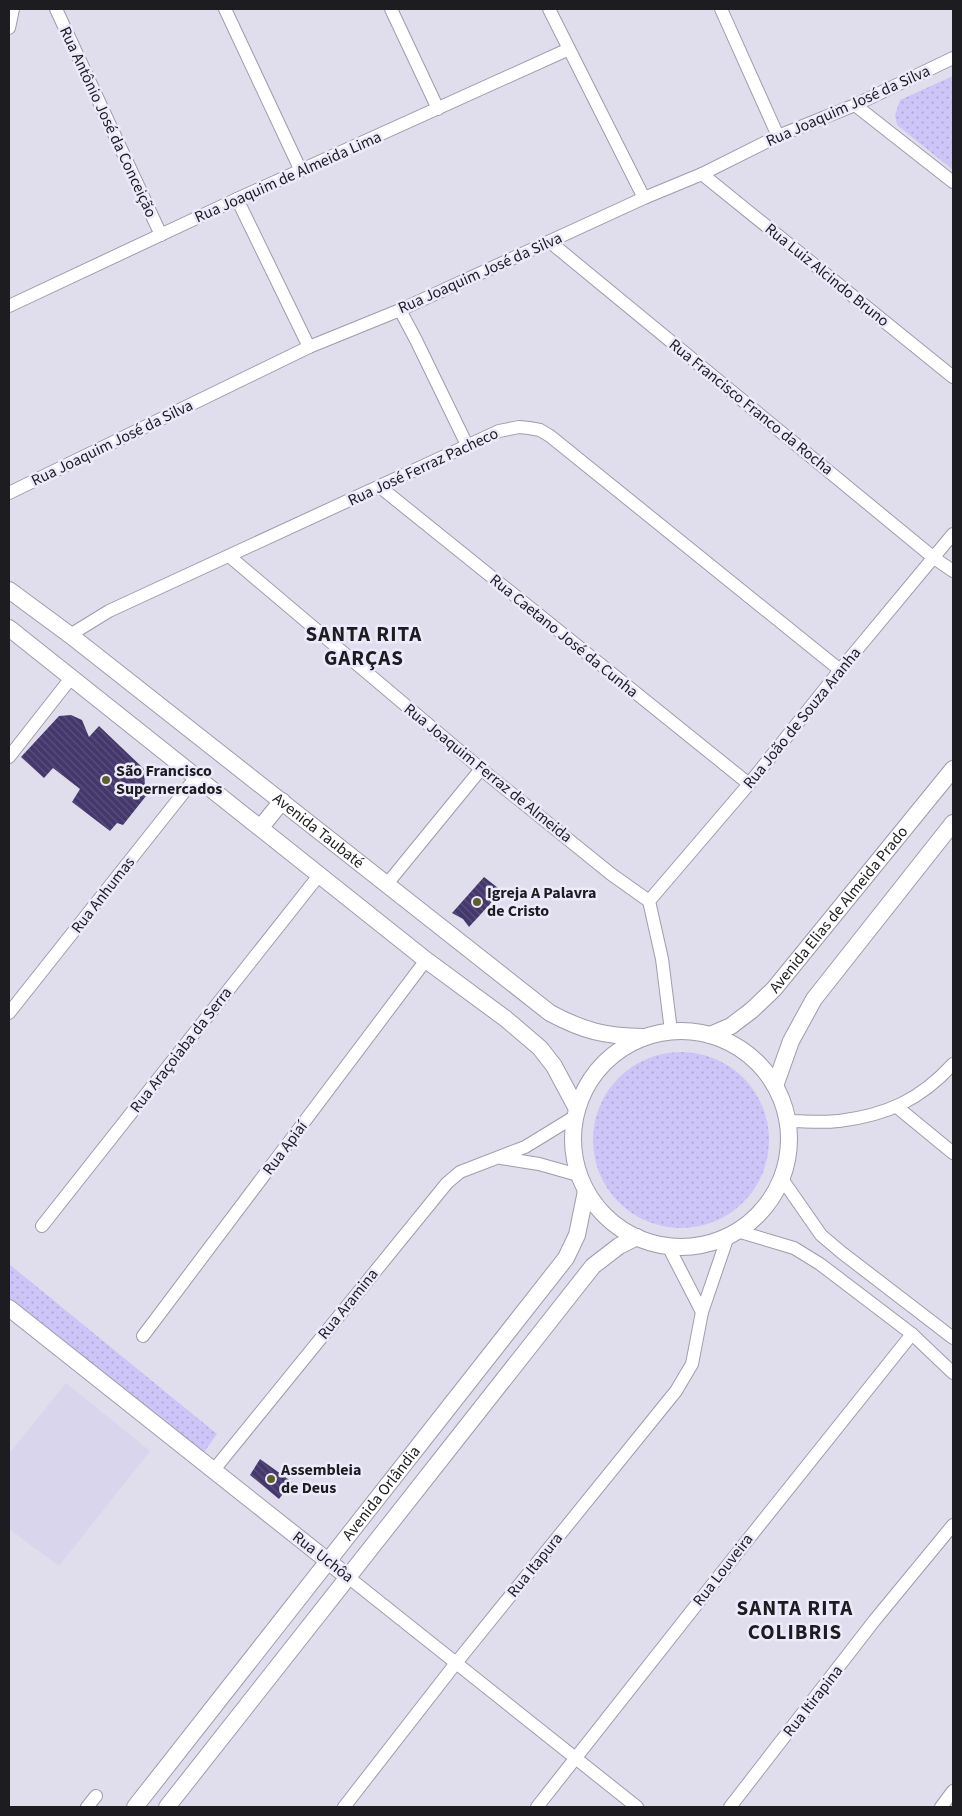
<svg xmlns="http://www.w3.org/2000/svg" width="962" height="1816" viewBox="0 0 962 1816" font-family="'Source Sans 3',sans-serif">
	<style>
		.built { fill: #d9d5ec }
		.park { fill: url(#park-dots) }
		.building { fill: url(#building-back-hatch) }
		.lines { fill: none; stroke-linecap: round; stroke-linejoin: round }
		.minor-casing { stroke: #9e9caa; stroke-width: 14 }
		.tertiary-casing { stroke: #9e9caa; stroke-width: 18 }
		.minor { stroke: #fff; stroke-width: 12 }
		.tertiary { stroke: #fff; stroke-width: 16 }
		.poi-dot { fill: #5d602e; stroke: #edebfb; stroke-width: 2 }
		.labels { text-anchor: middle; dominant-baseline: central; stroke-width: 5; stroke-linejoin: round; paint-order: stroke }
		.street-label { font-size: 16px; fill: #1d1c21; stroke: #edebfb }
		.poi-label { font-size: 16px; font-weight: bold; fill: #1d1c21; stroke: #edebfb; text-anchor: start }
		.district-label { font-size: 21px; font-weight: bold; letter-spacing: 1px; fill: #1d1c21; stroke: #edebfb }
	</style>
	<defs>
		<pattern id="park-dots" width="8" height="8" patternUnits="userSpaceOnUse" patternTransform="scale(1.25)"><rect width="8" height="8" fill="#cdc4f7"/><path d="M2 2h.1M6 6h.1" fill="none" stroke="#b0a8d3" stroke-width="1.8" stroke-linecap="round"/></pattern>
		<pattern id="building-back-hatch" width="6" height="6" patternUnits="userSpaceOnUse" patternTransform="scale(1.25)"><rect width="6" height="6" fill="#43376c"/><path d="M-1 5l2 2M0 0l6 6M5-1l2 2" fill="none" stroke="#5b517c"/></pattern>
	</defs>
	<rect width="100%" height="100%" fill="#e0deed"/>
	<path class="built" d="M66,1383L150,1451L59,1566L9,1529V1454Z"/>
	<g class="park">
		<path d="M953,76V170L897,125L895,115L900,100Z"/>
		<circle cx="681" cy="1140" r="88"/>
		<path d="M9,1264L217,1434L202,1455L9,1301Z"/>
	</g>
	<g class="building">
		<path d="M71,715L82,720L89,737L99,726L144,769L145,787L150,791L123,825L117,823L110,831L72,802L80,789L53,768L44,778L21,757L59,716Z"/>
		<path d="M484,877L502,891L469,927L463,919L452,913Z"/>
		<path d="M260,1459L292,1482L279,1499L250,1475Z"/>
	</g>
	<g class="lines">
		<defs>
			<g id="minor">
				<path d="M56,9L161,235"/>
				<path d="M225,9L301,171"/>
				<path d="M391,9L438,109"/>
				<path d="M549,9L644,198"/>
				<path d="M721,9L778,136"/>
				<path d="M9,28L13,9"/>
				<path d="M855,105L953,182"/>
				<path d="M702,174L953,377"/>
				<path d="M237,199L309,347"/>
				<path d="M550,242L934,558L953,571"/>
				<path d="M9,306L237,199L569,49"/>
				<path d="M400,310L416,340L467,445"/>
				<path d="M380,487L749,784"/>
				<path d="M9,493L309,347L400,310L644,198L702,174L778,136L855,105L953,58"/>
				<path d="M229,556L481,769L611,874L649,901L662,959L671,1031"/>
				<path d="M70,635L109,611L499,431L519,427L529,428L540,430L550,436L840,670"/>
				<path d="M9,757L71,678"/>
				<path d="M387,884L481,769"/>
				<path d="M649,901L749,784L840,670L953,534"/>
				<path d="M9,1013L196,777"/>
				<path d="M897,1107L953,1153"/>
				<path d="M788,1121C805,1121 822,1123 839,1121C887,1115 920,1100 953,1064"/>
				<path d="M501,1158L539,1164L578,1175"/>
				<path d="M782,1179L821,1235L841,1252L953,1338"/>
				<path d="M42,1226L320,874"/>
				<path d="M737,1231L794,1248L820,1264L912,1334L953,1373"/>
				<path d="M668,1246L702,1312"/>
				<path d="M143,1336L426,960"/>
				<path d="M213,1471L447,1183L460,1172L525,1147L574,1117"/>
				<path d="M348,1577L637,1807"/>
				<path d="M87,1807L96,1796"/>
				<path d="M344,1807L456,1663L676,1391L692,1364L702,1312L727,1239"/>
				<path d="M537,1807L742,1547L912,1334"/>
				<path d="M730,1807L874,1621L953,1525"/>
				<path d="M941,1807L953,1791"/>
			</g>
			<g id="tertiary">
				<path id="s1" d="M9,590L70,635L550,1013C584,1031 604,1036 643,1037"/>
				<path d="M9,628L426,960L506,1019L540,1048L554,1066L577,1109"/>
				<path d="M261,827L282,801"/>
				<circle cx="681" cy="1139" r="108"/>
				<path id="s2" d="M710,1035L731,1026L752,1010L774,989L953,769"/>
				<path d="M775,1086L791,1041L814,999L953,823"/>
				<path d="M9,1308L348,1577"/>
				<path id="s3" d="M135,1807L566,1258L577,1235L586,1191"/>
				<path d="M167,1807L593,1266L619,1246L637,1237"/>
			</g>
		</defs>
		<use href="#minor" class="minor-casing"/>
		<use href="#tertiary" class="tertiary-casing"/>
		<use href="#minor" class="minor"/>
		<use href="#tertiary" class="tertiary"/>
	</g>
	<g class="poi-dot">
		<circle cx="106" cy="780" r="5"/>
		<circle cx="477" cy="902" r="5"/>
		<circle cx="271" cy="1479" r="5"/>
	</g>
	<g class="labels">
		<g class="street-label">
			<text transform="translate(848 106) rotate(-24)">Rua Joaquim José da Silva</text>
			<text transform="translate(108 122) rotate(65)">Rua Antônio José da Conceição</text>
			<text transform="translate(288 177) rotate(-24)">Rua Joaquim de Almeida Lima</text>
			<text transform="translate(480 273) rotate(-24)">Rua Joaquim José da Silva</text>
			<text transform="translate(827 275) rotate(39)">Rua Luiz Alcindo Bruno</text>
			<text transform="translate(751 407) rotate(39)">Rua Francisco Franco da Rocha</text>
			<text transform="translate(112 443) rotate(-26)">Rua Joaquim José da Silva</text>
			<text transform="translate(423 467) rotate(-25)">Rua José Ferraz Pacheco</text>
			<text transform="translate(564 636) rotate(39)">Rua Caetano José da Cunha</text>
			<text transform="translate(802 718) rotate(-51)">Rua João de Souza Aranha</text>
			<text transform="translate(488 773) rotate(39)">Rua Joaquim Ferraz de Almeida</text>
			<text stroke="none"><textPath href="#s1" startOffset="392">Avenida Taubaté</textPath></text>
			<text transform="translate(103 895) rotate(-52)">Rua Anhumas</text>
			<text stroke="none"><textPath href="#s2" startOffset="182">Avenida Elias de Almeida Prado</textPath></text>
			<text transform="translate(181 1050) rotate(-52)">Rua Araçoiaba da Serra</text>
			<text transform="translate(285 1148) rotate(-53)">Rua Apiaí</text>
			<text transform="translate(348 1304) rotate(-51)">Rua Aramina</text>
			<text stroke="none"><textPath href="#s3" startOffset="399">Avenida Orlândia</textPath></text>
			<text transform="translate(323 1557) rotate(38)">Rua Uchôa</text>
			<text transform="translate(535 1565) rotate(-51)">Rua Itapura</text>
			<text transform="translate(723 1570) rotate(-52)">Rua Louveira</text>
			<text transform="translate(813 1701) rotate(-52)">Rua Itirapina</text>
		</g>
		<g class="poi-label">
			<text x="116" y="771">São Francisco<tspan x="116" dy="18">Supernercados</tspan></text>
			<text x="487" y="893">Igreja A Palavra<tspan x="487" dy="18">de Cristo</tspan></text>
			<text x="281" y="1470">Assembleia<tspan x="281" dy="18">de Deus</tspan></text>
		</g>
		<g class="district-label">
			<text x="364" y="634">SANTA RITA<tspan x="364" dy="24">GARÇAS</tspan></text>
			<text x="795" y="1608">SANTA RITA<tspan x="795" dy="24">COLIBRIS</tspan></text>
		</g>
	</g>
	<rect width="962" height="1816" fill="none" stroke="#1d1c21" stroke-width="20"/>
</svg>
